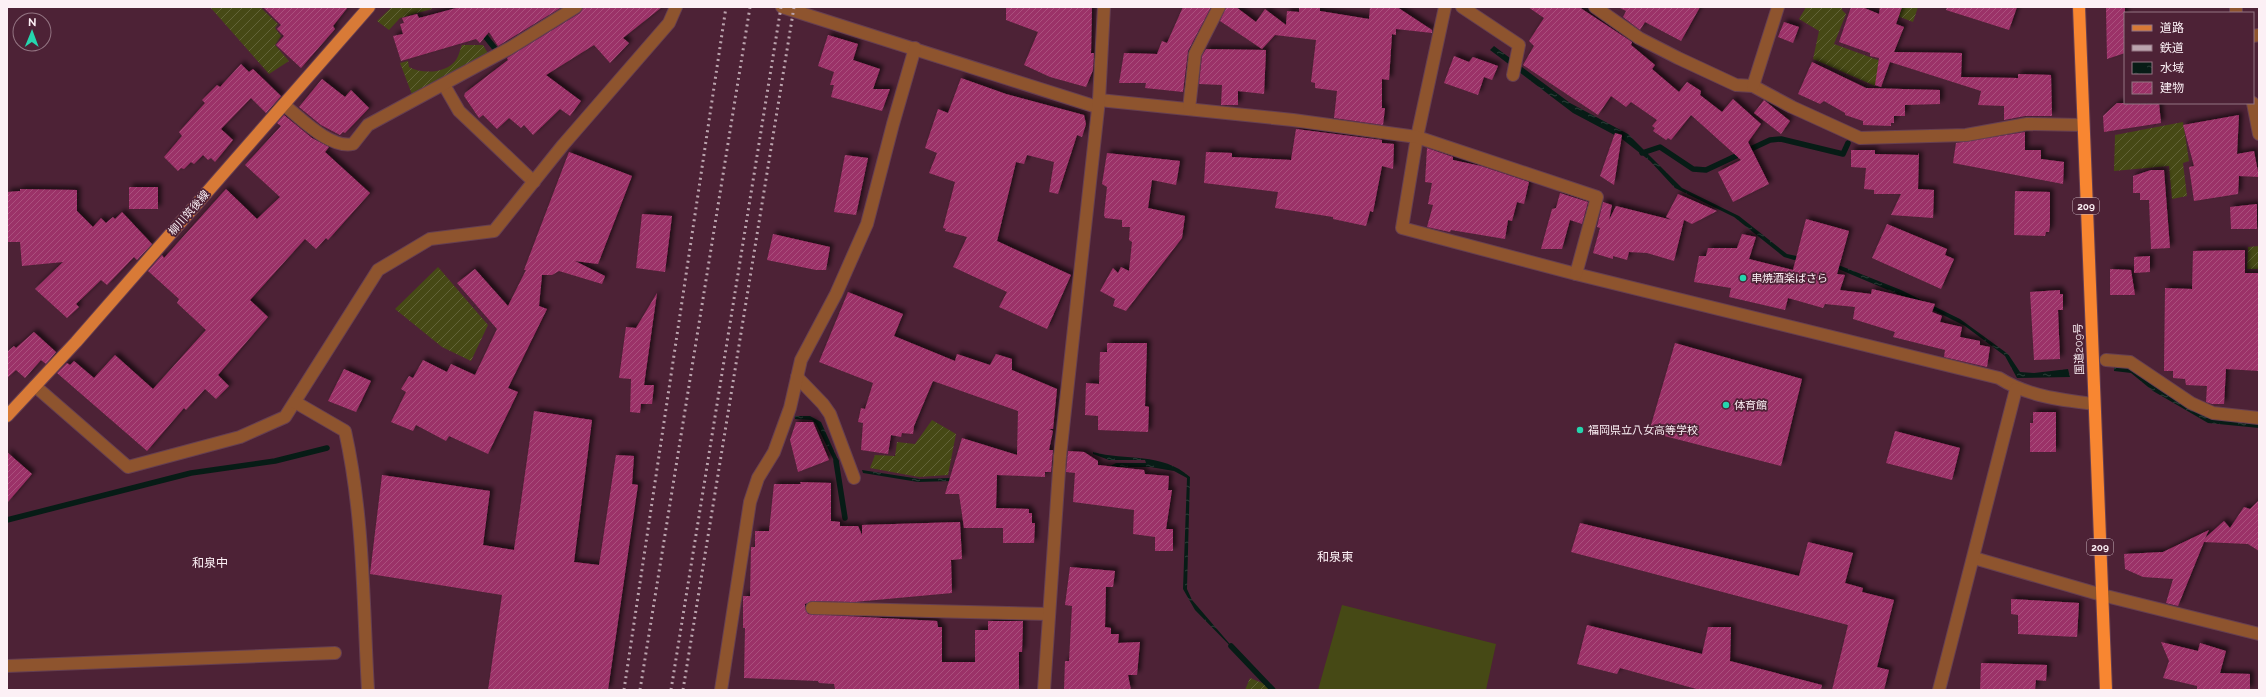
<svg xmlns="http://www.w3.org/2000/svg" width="2266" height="697" viewBox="0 0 2266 697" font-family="Raleway,'Noto Sans JP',sans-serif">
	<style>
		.garden { fill: url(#garden-furrows) }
		.pitch { fill: #464915 }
		.water { fill: url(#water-ripples) }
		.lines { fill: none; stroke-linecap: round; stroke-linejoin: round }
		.stream { stroke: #071c16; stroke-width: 5.5 }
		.building { fill: url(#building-hatch); filter: url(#shadow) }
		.minor-casing { stroke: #663f51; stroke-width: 14 }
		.major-casing { stroke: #663f51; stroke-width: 14 }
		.highway-casing { stroke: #663f51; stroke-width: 14 }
		.minor { stroke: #8e542e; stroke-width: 12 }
		.major { stroke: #d87a37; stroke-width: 12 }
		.highway { stroke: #f88631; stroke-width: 12 }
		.rail { stroke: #bba4ae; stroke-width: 3; stroke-dasharray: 2 4; stroke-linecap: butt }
		.poi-dot { fill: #25d5ae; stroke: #4d2236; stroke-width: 1.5 }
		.labels { text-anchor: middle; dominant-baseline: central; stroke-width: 3.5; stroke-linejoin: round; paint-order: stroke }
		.shield { fill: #4d2236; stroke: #c8b2bc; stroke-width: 1 }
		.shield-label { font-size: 10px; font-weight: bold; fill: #fcf0f5 }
		.street-label { font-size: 11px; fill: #fcf0f5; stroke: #4d2236 }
		.poi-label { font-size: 11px; fill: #fcf0f5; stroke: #4d2236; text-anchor: start }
		.neighbourhood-label { font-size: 12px; fill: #fcf0f5; stroke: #4d2236 }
	</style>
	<defs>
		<pattern id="garden-furrows" width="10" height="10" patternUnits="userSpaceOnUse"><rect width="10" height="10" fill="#464915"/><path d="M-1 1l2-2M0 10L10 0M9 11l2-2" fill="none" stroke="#626438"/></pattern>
		<pattern id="water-ripples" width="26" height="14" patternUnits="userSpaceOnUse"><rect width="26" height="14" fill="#071c16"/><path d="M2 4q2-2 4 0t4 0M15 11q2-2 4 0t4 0" fill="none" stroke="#2c3d38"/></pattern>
		<pattern id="building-hatch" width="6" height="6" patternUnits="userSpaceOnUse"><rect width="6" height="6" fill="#9b3267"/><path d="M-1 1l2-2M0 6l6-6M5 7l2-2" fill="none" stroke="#aa507d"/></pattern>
		<filter id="shadow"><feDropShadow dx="3.5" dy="-3.5" stdDeviation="2" flood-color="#0009"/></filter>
	</defs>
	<rect width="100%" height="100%" fill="#4d2236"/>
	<g class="garden">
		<path d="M210,7H260L278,24L275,28L281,36L275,45L289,61L269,74Z"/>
		<path d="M392,7H430L432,9L400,18L389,30L377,21Z"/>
		<path d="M1806,7H1842V10L1846,14L1834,44L1886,63L1875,86L1813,59L1819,31L1799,19Z"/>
		<path d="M1880,7H1918L1913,22L1879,9Z"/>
		<path d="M462,45H483L489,55L413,97L400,63L408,61L409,67C422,74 446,74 456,60C459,56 460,49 462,45Z"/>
		<path d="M2183,122L2189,161L2183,163L2187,196L2172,199L2169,166L2114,171L2115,135Z"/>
		<path d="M2259,246V269H2247L2248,247Z"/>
		<path d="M438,267L488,325L471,361L442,347L395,309Z"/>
		<path d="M932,420L956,434L948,475L919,477L870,468L875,455L895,456L897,442L915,444Z"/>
		<path d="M1250,678L1279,690H1245Z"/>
	</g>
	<path class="pitch" d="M1342,605L1496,644L1486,690H1318Z"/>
	<g class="water">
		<path d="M1494,46L1570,103L1628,134L1682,188L1739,216L1787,254L1836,264L1901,290L1960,319L2008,354L2020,372L2034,373L2068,369L2070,377L2017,378L2005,356L1965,326L1919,303L1824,263L1794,260L1784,257L1734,217L1675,188L1650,161L1622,139L1573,113L1490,50Z"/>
		<path d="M2114,367L2127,368L2137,373L2206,417L2259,424V428L2208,423L2153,391L2131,373L2114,371Z"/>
		<path d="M795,416H810L821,422L839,462L838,469L816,424L812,420L795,419Z"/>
		<path d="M1093,452C1126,461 1162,452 1190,477L1187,589L1192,600L1241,657L1195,610L1183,589L1187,478L1174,471L1150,467H1117L1085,483L1083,480L1116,463H1146L1145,460H1109L1093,454Z"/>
		<path d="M862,470L920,479L951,478L952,481L918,482L863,473Z"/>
	</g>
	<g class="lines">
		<g class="stream">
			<path d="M481,31L497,51"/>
			<path d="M1642,153L1660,147L1693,169L1706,170L1770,140L1781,139L1843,154L1848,143"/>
			<path d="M836,461L845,518"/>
			<path d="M7,520L191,473L275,461L327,448"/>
			<path d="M1231,646L1273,690"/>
		</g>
	</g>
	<g class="building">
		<path d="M263,7H348L333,26L335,29L301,68L276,45L284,36L277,29L281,25Z"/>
		<path d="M460,7H562L498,46L489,32L480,43L476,39L401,61L393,36L403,34L400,24L404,23L402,18L417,14L419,18Z"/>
		<path d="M583,7H662L623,38L629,43L610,63L594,45L546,75L581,101L570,116L560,109L533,135L524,125L521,128L509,118L497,129L483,115L479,118L464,96L465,93L508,60L507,58L580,13Z"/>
		<path d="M1006,7H1092L1091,53H1094L1093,70L1086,87L1050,77L1024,65L1038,32L1006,20Z"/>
		<path d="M1183,7H1211L1188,51L1183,92L1145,88L1146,83H1119L1124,53L1157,54L1162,41L1167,43Z"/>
		<path d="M1226,7H1236L1256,22L1265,9L1286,25L1287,11L1299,12V7H1320V11L1369,19L1370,7H1397L1432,30V33L1396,29V35L1392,34L1389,80L1382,79V108H1385L1383,125L1334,118L1337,91L1315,88V83L1311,82L1316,40L1275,35L1262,49L1220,21Z"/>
		<path d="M1528,7H1579L1632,42L1631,45L1655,65L1652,69L1679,92L1687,82L1701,91L1700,95L1722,112L1733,99L1761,124L1748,142L1769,184L1733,202L1718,172L1741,160L1691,115L1671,140L1668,138L1666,140L1653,131L1655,128L1652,126L1657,120L1631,102L1626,107L1611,96L1598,115L1523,65L1534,46L1529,41L1544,18Z"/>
		<path d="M1618,7H1700L1681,41L1645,22L1640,30L1623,17L1626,11Z"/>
		<path d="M1851,7H1862L1879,14L1880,7H1902L1896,24L1904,27L1894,52L1962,53L1961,77L2018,78V74L2051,75L2052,116H2025L2004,120V106L1978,105L1981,91L1890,62L1881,87L1875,85L1879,58L1870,56V53L1839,42Z"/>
		<path d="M1947,7H2017L2009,30L1946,10Z"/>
		<path d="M2106,7H2125V53L2107,59Z"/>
		<path d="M1784,22L1799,27L1793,43L1778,37Z"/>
		<path d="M828,35L858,44L853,60L880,69L873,89H890L882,111L831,97L834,85H830L834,72L818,66Z"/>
		<path d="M1206,49L1266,50L1264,94L1238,91V105H1221L1222,85L1199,84L1202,56Z"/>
		<path d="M1454,56L1469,62L1473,57L1498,66L1492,80L1484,77L1478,95L1444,83Z"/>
		<path d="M1812,62L1866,88L1940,90V104L1905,105V116H1894V123H1891V126L1863,125V121L1845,115V113L1824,101L1820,104L1798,94Z"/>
		<path d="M241,64L249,72L253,69L281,96L266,113L251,98L221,129L233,140L215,162L211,158L208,160L203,155L194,164L191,162L184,169L181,168L178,171L164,157L182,136L179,132L205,103L202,100L217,85L220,87Z"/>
		<path d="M961,78L1006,94L1084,115L1086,124L1082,137L1077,135L1058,194L1049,192L1054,162L1027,155L1024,164L1016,162L997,241L1071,275L1047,329L999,307L1007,292L953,267L967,237L945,231L946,229L943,228L955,182L929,173L937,153L925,148L938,109L948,113Z"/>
		<path d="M322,79L345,97L351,90L369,108L345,133L343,132L340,135L321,125L299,107Z"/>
		<path d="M1764,100L1790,121L1781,134L1754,113Z"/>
		<path d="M2117,103H2159L2161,123L2104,132L2103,116Z"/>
		<path d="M284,115L312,138L329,147L325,152L370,193L328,240L326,238L316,249L305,239L250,300L268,317L218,375L229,386L216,399L205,389L186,410L184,408L147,451L57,373L67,363L70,365L74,361L94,378L115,355L153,389L206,330L177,303L179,299L148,271L162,255L164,258L226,189L257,219L280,197L245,165L281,126L277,123Z"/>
		<path d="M2239,115L2237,154L2254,151L2259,177L2239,176L2238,194L2194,201L2189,167L2194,166L2183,125Z"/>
		<path d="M1296,129L1382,140V143L1394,144L1393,169L1382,166L1373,212L1370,211L1366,226L1333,219V217L1275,208L1278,192L1204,183L1206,152L1232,153V157L1291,160Z"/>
		<path d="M2025,132V150H2041V159L2064,162L2063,184L1953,163L1956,143Z"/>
		<path d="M1615,133L1622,135L1614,185L1600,176Z"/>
		<path d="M1427,148L1453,157V160L1481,166L1529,182L1524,204L1517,202L1512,221L1508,220L1505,239L1451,230L1450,232L1427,227L1433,205L1428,204L1432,183L1425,182Z"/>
		<path d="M1851,150H1875V154L1918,155L1919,153L1918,189L1934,190L1933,218L1891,215L1901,194H1874V190L1864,189L1866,168L1851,167Z"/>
		<path d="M569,152L632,176L598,264L575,261L605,276L602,284L559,271L552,275H542L539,306L547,309L508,388L518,392L488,454L449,436L446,441L416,425L413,431L391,422L406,392L401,389L409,376L413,378L423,360L447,372L451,364L475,375L497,329L457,283L475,269L508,306L526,270H524Z"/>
		<path d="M1107,153L1180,161L1176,185L1152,180L1148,208L1185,216L1182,238L1126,311L1113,306L1115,299L1100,291L1113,268L1118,273L1121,267L1129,271L1132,242L1129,240L1130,227H1122V220L1105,218L1104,215L1107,187L1102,184Z"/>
		<path d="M845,155L868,158L856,215L834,212Z"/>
		<path d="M2151,170H2164L2170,248L2151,249L2149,200H2140V193H2133V176Z"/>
		<rect x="129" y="187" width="29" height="22"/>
		<path d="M20,189L77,190V211L93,227L101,218L106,223L113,217L115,219L122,212L152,244L137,260L134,257L107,285L101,280L76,304L79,307L67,318L35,289L63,262L22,266L20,242H7V192L20,191Z"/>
		<path d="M2015,191L2050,192V225L2049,232H2046L2045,236L2014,235Z"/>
		<path d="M1560,193L1588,202L1582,224L1570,220L1562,249H1541L1552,209L1556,208Z"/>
		<path d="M1678,194L1717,211L1692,224L1684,220L1674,261L1647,253L1629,252L1627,260L1613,256V259L1593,253L1600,228L1597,227L1603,202L1612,205L1609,220L1616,206L1672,220L1666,217Z"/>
		<path d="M2257,204V229H2231L2230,207Z"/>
		<path d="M642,214L672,216L665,272L636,268Z"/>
		<path d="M1806,219L1849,231L1837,274L1845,275L1840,290L1871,294L1872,289L1935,304L1932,312L1942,316L1940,322L1962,327L1960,337L1980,341V345L1990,347L1987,367L1944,357L1945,350L1893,337L1895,332L1853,319L1855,307L1825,304L1823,308L1788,298L1785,310L1729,297L1731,288L1694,282L1699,256H1706L1708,248H1737L1742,234L1756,237L1749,259L1793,270Z"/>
		<path d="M1887,224L1947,249L1945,255L1954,259L1941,289L1872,258Z"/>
		<path d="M773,234L830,247L826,270H816L767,260Z"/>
		<path d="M2245,250V273H2259V371L2226,369L2224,404H2212L2206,402L2207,386L2186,385L2185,379L2173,378V371H2164L2165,288L2192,289L2193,251Z"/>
		<path d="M2150,256V272L2134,273V257Z"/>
		<path d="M2110,269L2131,270L2135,295H2110Z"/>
		<path d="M2060,290V294H2063V310H2058L2060,359L2034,360L2030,292Z"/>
		<path d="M848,292L903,314L894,336L955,361L957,354L990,365L996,354L1012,359V370L1057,389L1053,429H1049L1053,431L1049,450H1053L1051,472H1045V477L997,475L996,508L1029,509V513H1032V523H1035L1034,543H1003V528H964L959,494H945L962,438L1017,455L1018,411L933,381L914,426L913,434L902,433L901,437L891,435L888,454L861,450L863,423L858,422L861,408L865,409L873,383L819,362Z"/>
		<path d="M657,293L644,385H654L652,404H641L640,413L630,412L631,379L619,378L626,327L636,328Z"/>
		<path d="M34,332L56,352L46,364L41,360L25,378L16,370L7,378V352L14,346L16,348Z"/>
		<path d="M1107,343H1147L1145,406L1149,407L1148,432L1098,430V416L1085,415L1086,383L1099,384L1100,352H1107Z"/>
		<path d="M1675,343L1802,379L1781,466L1649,432Z"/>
		<path d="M344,369L371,381L356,412L328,401Z"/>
		<path d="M534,411L592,420L574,562L599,565L616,455L634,456L632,484L638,485L608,690H488L502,595L370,574L382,475L490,491L483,545L514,550Z"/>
		<path d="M2033,412H2056V452H2030V423H2033Z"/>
		<path d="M796,422H813L829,460L798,472L790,440Z"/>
		<path d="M1895,431L1960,448L1952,480L1886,463Z"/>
		<path d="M1068,451L1084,452L1098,461V465L1144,470L1145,474L1169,476L1168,490H1172L1166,529H1173V551H1155V537L1133,534L1134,510L1073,502L1075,473L1066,472Z"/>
		<path d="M7,452L32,474L7,503Z"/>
		<path d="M800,482L831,483V521L840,522V526H858L862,535V525L960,522L962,559L951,560L952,593L854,602L812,601L805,604V608L808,614L937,621L938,627H942V662H975V630H988V621H1023L1022,652H1019V690H858L835,689L834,684L819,683L818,681L744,678L745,628H743V596H750L751,547H755V531H769L774,484H801Z"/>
		<path d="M2259,500V551L2248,544L2204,542L2178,606L2166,603L2173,579L2143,577L2125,569L2124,554L2163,552L2209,530L2205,538L2224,521L2230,528L2244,507L2250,509Z"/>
		<path d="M1580,523L1799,576L1808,542L1853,553L1845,583L1863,588L1862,592L1894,600L1877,667L1889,670L1884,690H1832L1848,625L1571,552Z"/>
		<path d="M1070,567L1115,571L1113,587H1106L1105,627L1111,628V634H1119L1118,643L1140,642L1137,675H1128L1131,690H1064L1065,661H1069L1072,606L1065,605Z"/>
		<path d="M2011,599L2079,603L2077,637L2018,634V615L2011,614Z"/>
		<path d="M1587,625L1702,654L1708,627H1731L1730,661L1822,685L1821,690H1700L1620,668L1617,674L1577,664Z"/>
		<path d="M2161,642L2198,651L2200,643L2226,651L2220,673L2250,674V690H2197V686L2163,678L2169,661Z"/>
		<path d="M1981,663L2047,665L2046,681L2036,680L2035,690H1980Z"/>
	</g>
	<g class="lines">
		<defs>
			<g id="minor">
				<path d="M782,7L1097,107"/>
				<path d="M1445,7L1417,137L1402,228L1576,274L1999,378C2027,396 2061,400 2094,404"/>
				<path d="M1462,7L1519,45L1513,75"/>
				<path d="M1595,7L1639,38L1678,58L1736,85L1753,86L1792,107L1860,138L1966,135L2027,124L2083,125"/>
				<path d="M2236,7V13"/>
				<path d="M2253,36L2259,35"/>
				<path d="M444,85L459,111L534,182"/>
				<path d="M1753,86L1778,7"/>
				<path d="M1099,100L1293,120L1417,137L1597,197L1576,274"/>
				<path d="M2253,103L2259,134"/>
				<path d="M284,105C302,119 330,149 353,144L368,125L510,48L576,7"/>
				<path d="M1189,109L1195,54L1219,7"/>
				<path d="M2106,360L2130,362L2191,403L2213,413L2259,418"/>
				<path d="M797,377L823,404L830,414L854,478"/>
				<path d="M35,386L128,467L240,437L285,417L378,270L430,239L494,231L563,145L669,23L676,7"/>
				<path d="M295,402L345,431C364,516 363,604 368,690"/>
				<path d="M1974,558L2102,595L2259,634"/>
				<path d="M812,608L1049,614"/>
				<path d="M7,666L335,653"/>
				<path d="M721,690L750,502L758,478L774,452L790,408L801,360L836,294L867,224L893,124L915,48"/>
				<path d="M1044,690L1060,456L1099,100L1104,7"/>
				<path d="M1939,690L2016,389"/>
			</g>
			<path id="major" d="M7,416L76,342L369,7"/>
			<path id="highway" d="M2079,7L2106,690"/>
		</defs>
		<use href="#minor" class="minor-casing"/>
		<use href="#major" class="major-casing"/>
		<use href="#highway" class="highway-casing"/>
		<use href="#minor" class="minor"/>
		<use href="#major" class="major"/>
		<use href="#highway" class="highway"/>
		<g class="rail">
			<path d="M624,690L726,7"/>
			<path d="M640,690L750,7"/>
			<path d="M671,690L781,7"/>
			<path d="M683,690L794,7"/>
		</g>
	</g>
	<g class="poi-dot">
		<circle cx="1743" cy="278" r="4"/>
		<circle cx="1726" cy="405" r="4"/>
		<circle cx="1580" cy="430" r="4"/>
	</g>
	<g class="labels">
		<g class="shield">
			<rect x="2073" y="198" width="26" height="16" rx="3"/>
			<rect x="2087" y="539" width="26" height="16" rx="3"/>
		</g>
		<g class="shield-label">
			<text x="2086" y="206">209</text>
			<text x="2100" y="547">209</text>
		</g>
		<g class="street-label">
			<text transform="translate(189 213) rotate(-49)">柳川筑後線</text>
			<text transform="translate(2079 349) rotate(-92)">国道209号</text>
		</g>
		<g class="poi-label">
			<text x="1751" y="278">串焼酒楽ばさら</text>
			<text x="1734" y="405">体育館</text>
			<text x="1588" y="430">福岡県立八女高等学校</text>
		</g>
		<g class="neighbourhood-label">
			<text x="1335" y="557">和泉東</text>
			<text x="210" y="563">和泉中</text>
		</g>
	</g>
	<rect width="2266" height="697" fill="none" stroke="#fcf0f5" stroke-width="16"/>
	<rect x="2124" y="12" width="130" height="92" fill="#4d2236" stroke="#937482"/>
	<rect x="2132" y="25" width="20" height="6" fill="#d87a37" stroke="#937482"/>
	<text x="2160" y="32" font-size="12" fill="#fcf0f5">道路</text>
	<rect x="2132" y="45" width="20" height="6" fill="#bba4ae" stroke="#937482"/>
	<text x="2160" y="52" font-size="12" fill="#fcf0f5">鉄道</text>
	<rect x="2132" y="62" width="20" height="12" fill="url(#water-ripples)" stroke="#937482"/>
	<text x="2160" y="72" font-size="12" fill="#fcf0f5">水域</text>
	<rect x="2132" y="82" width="20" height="12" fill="url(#building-hatch)" stroke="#937482"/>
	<text x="2160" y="92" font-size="12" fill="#fcf0f5">建物</text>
	<g transform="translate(32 32) rotate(1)"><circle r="19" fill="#4d2236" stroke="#937482"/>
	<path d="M0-3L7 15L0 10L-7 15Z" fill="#25d5ae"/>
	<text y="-6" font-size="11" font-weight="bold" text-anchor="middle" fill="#fcf0f5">N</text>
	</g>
</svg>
